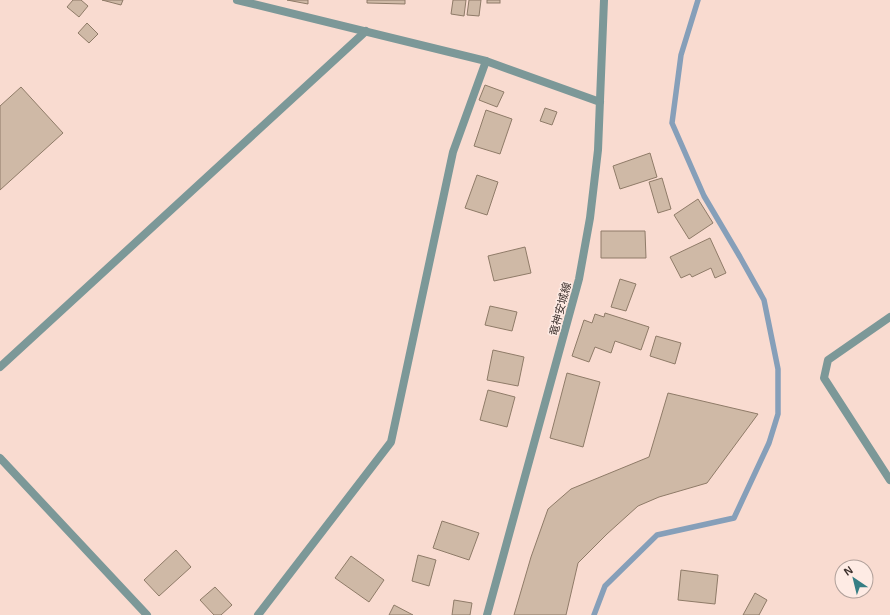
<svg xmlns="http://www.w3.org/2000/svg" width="890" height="615" viewBox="0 0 890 615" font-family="Helvetica,'Noto Sans JP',sans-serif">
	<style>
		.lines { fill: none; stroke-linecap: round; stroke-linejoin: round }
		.stream { stroke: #869fb9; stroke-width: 5.5 }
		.building { fill: #cfb9a6; stroke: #8f7b68 }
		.minor { stroke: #7c9898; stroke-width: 8 }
		.tertiary { stroke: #7c9898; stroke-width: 8 }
		.labels { text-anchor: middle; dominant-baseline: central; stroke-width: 3; stroke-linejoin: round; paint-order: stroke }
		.street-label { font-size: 11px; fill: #3c302c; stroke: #feebe4 }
	</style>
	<rect width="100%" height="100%" fill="#f9dbd0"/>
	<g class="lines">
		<path class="stream" d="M594,615L605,586L657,535L734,518L769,443L778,414V369L764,300L740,257L704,196L672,123L681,55L698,0"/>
	</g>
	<g class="building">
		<path d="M73,0H81L88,6L79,17L67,7Z"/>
		<path d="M102,0H123L121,5Z"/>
		<path d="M287,0H308V4Z"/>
		<path d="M367,0H405V4L367,3Z"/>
		<path d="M453,0H466L464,16L451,14Z"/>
		<path d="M469,0H481L479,16L467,15Z"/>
		<rect x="487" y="0" width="13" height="3"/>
		<path d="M87,23L98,34L89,43L78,33Z"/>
		<path d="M485,85L504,92L497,107L479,100Z"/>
		<path d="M21,87L63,133L0,190V106Z"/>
		<path d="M545,108L557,112L552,125L540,121Z"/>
		<path d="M486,110L512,119L500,154L474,146Z"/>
		<path d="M650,153L657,177L620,189L613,166Z"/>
		<path d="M477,175L498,182L487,215L465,208Z"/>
		<path d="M662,178L671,209L658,213L649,182Z"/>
		<path d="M698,199L713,223L689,239L674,215Z"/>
		<path d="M601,231H645L646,258H601Z"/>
		<path d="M710,238L726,273L715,278L711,268L692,277L690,274L681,278L670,257Z"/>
		<path d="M525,247L531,273L494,281L488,256Z"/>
		<path d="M620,279L636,284L626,311L611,307Z"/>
		<path d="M490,306L517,312L512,331L485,325Z"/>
		<path d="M605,313L649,327L641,350L615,341L611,353L595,347L589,362L572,356L584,320L592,323L595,314L604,317Z"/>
		<path d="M656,336L681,343L675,364L650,356Z"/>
		<path d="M493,350L524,357L518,386L487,380Z"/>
		<path d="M567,373L600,382L583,447L550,438Z"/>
		<path d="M488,390L515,397L507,427L480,420Z"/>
		<path d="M668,393L758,414L707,483L659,497L638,506L607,534L578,563L566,615H514L531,557L548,509L571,489L649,457Z"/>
		<path d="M442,521L479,533L469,560L433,548Z"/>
		<path d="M176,550L191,567L159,596L144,580Z"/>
		<path d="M418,555L436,560L429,586L412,581Z"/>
		<path d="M351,556L384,580L369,602L335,578Z"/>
		<path d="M681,570L718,575L715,604L678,600Z"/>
		<path d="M215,587L232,605L221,615H214L200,600Z"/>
		<path d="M755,593L767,600L759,615H743Z"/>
		<path d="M454,600L472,603L470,615H452Z"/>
		<path d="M394,605L413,615H389Z"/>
	</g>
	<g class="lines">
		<g class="minor">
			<path d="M237,0L486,61L600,102"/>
			<path d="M890,317L828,360L824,378L890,480"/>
			<path d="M0,367L366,31"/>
			<path d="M0,458L147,615"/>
			<path d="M258,615L391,442L453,152L486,61"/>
		</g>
		<path class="tertiary" d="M487,615L579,279L590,218L598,150L604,0"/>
	</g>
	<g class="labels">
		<g class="street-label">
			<text transform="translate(560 309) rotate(-75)">竜神安城線</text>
		</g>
	</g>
	<g transform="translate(854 579) rotate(325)"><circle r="19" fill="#feebe4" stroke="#b0a09a"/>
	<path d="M0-3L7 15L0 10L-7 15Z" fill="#367e84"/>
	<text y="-6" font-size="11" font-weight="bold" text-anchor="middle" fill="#3c302c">N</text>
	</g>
</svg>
